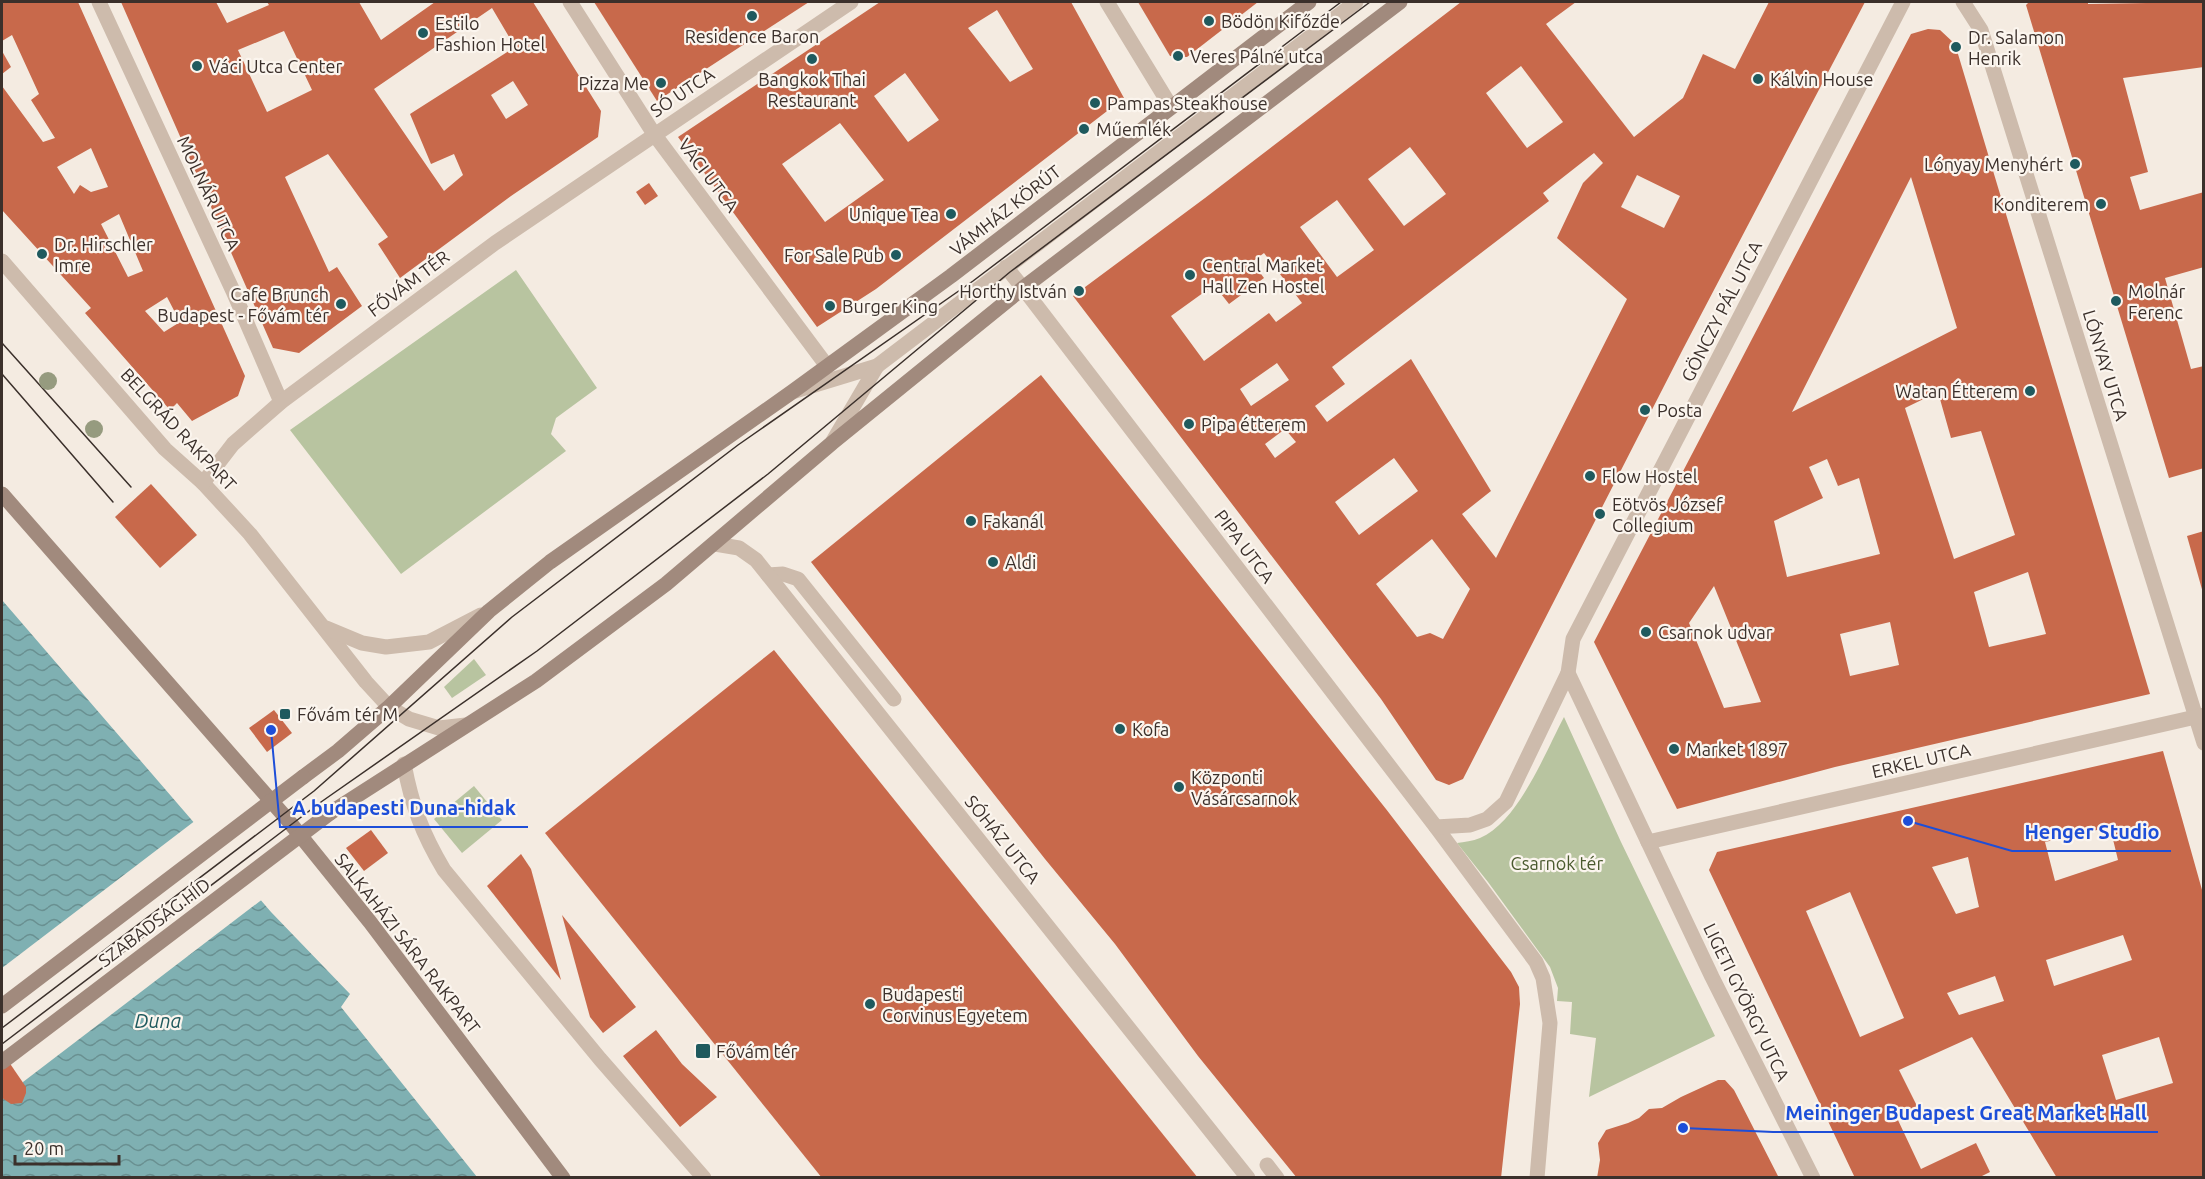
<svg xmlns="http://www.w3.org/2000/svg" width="2205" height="1179" viewBox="0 0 2205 1179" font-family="Ubuntu,sans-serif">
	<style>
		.green { fill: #b8c4a0 }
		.water { fill: url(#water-waves) }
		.pier { fill: #f4ebe1 }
		.building { fill: #c8694b; fill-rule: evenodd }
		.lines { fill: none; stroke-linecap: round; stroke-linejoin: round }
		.lane { stroke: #cdbbac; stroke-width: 15 }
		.street { stroke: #cdbbac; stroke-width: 15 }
		.secondary { stroke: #a18a7d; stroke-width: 15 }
		.tram { stroke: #3b302b; stroke-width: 1.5 }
		.secondary-bridge { stroke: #a18a7d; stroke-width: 15 }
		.tree { fill: #969b7f }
		.poi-dot { fill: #1f5a5e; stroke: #fbf5ee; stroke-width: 2 }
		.labels { text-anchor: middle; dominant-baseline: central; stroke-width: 4.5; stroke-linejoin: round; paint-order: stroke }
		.poi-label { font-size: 18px; fill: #3b302b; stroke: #fbf5ee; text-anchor: start }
		.street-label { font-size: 18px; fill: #3b302b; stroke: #fbf5ee }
		.park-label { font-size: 18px; fill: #4a5a2e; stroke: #fbf5ee }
		.water-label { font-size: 20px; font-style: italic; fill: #1f5a5e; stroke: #fbf5ee }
		.leader { fill: none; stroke: #1d4ed8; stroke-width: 2 }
		.callout-dot { fill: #1d4ed8; stroke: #fbf5ee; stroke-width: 2 }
		.callout-label { font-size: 20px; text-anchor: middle; font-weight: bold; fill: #1d4ed8; stroke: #fbf5ee; stroke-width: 4.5; stroke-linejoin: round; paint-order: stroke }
	</style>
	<defs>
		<pattern id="water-waves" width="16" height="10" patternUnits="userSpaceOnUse" patternTransform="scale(1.5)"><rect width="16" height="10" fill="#7fb0b2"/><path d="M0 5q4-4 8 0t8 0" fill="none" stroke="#699091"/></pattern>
	</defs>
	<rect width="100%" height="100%" fill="#f4ebe1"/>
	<g class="green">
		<path d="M516,270L597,388L556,418L551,434L566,451L401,574L290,430Z"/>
		<path d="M474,659L486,675L452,698L444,687Z"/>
		<path d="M1564,717L1621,842L1715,1036L1589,1097L1596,1038L1570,1034L1572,1002L1557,1001L1558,988L1550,967L1488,882L1457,843C1464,842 1473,841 1480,838C1518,822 1545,753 1564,717Z"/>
		<path d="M474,786L502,820L462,853L434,819Z"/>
	</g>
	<path class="water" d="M2,600L271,912L350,994L341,1007L477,1177H2Z"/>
	<path class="pier" d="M196,820L264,898L23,1082V1085L4,1099L2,1098V968Z"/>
	<g class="building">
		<path d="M2,2H78L245,376L238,396L192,421L177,403L170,410L85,313L91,308L2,210V86L43,142L55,138L31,100L39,94L12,35L2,41ZM91,148L108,187L91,192L80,185L74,194L57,167ZM119,214L143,271L128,277L101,224ZM167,297L180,322L164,332L145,311Z"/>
		<path d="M121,2H216L227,23L269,5L267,2H359L381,40L435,2H533L601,111L598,137L511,196L400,278L378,244L388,237L328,154L285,177L329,272L337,267L362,306L299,353L273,348ZM492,8L515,47L410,114L431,164L454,154L463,175L444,191L374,89ZM284,31L312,90L267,112L238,50ZM513,81L528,105L506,119L491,95Z"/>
		<path d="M594,2H809L657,101Z"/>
		<path d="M880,2H1071L1124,98L876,289L817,327L678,137ZM997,10L1033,69L1010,82L968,28ZM905,73L939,120L908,142L874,96ZM840,123L884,180L825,222L782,164Z"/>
		<path d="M1138,2H1258L1187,57L1170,56Z"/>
		<path d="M1461,2H1576L1546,24L1634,137L1683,98L1703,54L1735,69L1769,2H1865L1683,349L1463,779L1449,785L1436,780L1381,699L1073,296L1205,198ZM1521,66L1563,122L1527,148L1486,93ZM1410,147L1446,194L1404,226L1368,179ZM1594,153L1603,163L1583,183L1557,238L1627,299L1496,558L1462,514L1491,491L1411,359L1327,422L1315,406L1345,384L1332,367L1549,201L1543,193ZM1637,175L1680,196L1664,228L1621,207ZM1337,200L1374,250L1337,277L1300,227ZM1264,253L1302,303L1276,322L1269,313L1204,361L1171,316L1214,285L1229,304L1264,278L1252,262ZM1277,363L1289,380L1251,406L1240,389ZM1285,429L1296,442L1275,458L1265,444ZM1394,458L1418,491L1359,535L1335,502ZM1432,539L1470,589L1443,639L1430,633L1417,637L1376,584Z"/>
		<path d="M2029,2H2088V4L2204,2V67L2123,78L2148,172L2130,177L2140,210L2204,192V267L2165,278L2191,369L2204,366V468L2169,478L2026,5Z"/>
		<path d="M1928,29L1940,30L1955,44L2150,694L1835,767L1677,809L1594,642L1911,34ZM1911,177L1957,328L1792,412ZM1938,392L1951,438L1981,431L2015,535L1954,559L1905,408ZM1827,459L1838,486L1859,478L1880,554L1787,577L1774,521L1823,498L1809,467ZM2028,572L2046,634L1989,647L1974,592ZM1714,586L1761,702L1724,708L1689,623ZM1890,622L1899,665L1850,676L1840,634Z"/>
		<path d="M2,51L11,67L2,74Z"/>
		<path d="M649,183L658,196L645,205L636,192Z"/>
		<path d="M1041,375L1386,809L1511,972L1519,987L1520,1004L1501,1178H1297L1198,1056L1115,944L1045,859L811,562Z"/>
		<path d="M151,484L197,535L160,568L115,517Z"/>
		<path d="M2204,531V592L2203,593L2187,536Z"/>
		<path d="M774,650L1198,1178H822L545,833Z"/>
		<path d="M274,710L292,733L267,752L249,728Z"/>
		<path d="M2163,751L2204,897V1178H2057L1972,1037L1899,1070L1918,1108L1897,1118L1921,1169L1976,1143L1990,1172L1978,1178H1855L1709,870L1717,852ZM2110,827L2118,860L2055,881L2045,842ZM1968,857L1979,907L1956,914L1932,867ZM1850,892L1904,1018L1860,1037L1806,911ZM2123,935L2132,960L2054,986L2046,960ZM1995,976L2004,1001L1959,1015L1947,993ZM2159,1037L2173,1083L2116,1100L2102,1055Z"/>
		<path d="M371,830L388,853L364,871L346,848Z"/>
		<path d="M521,854L531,869L561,980L487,886Z"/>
		<path d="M562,915L636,1007L603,1033L590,1017Z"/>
		<path d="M656,1030L682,1064L717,1097L680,1127L623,1056Z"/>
		<path d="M2,1052L26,1087V1093L22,1103L11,1104L2,1098Z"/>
		<path d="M1718,1080H1725L1734,1090L1779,1178H1597L1600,1160L1598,1143L1606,1130L1628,1123L1639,1118L1649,1109L1662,1108L1681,1097Z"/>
	</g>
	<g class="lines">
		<g class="lane">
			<path d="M1006,267L1023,288"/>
			<path d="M795,391L877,366L1356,2"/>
			<path d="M833,441L877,366"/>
			<path d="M768,575L783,574L798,579L894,699"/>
			<path d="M1267,1165L1277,1178"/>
		</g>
		<g class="street">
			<path d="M99,2L233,291L281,402"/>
			<path d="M570,2L654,134L827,366"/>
			<path d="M1107,2L1171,107"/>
			<path d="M1963,2L1981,30L2204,743"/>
			<path d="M2,261L165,449L203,483L250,534L366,682L389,707L409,719L439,728L466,725"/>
			<path d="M1023,288L1436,827L1536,962L1543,978L1550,1023L1537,1178"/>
			<path d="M203,483L233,444L281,402L495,243L851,2"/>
			<path d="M715,544L739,548L756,560L1248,1178"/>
			<path d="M326,628L362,643L386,647L429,642L481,615"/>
			<path d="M1568,673L1712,977L1813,1178"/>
			<path d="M404,764C412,806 422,833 444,870L600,1059L704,1178"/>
			<path d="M1436,827L1470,825L1487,819L1506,802L1568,673L1573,639L1903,2"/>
			<path d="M1648,842L2204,715"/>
		</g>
		<g class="secondary">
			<path d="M2,494L287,819L370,922L563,1178"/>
			<path d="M303,777L338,751L389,707L489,611L550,562L792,392L951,276L1309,2"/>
			<path d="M330,813L536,681L666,584L832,443L1023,288L1400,2"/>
		</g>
		<g class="tram">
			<path d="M2,343L131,487"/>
			<path d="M2,374L113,502"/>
			<path d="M2,1028L314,791L512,617L738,445L973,281L1341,2"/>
			<path d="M2,1044L321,802L537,651L768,474L1010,272L1370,2"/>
		</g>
		<g class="secondary-bridge">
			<path d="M2,1006L303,777"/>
			<path d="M2,1062L330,813"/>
		</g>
	</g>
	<g class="tree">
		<circle cx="48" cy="381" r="9"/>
		<circle cx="94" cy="429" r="9"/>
	</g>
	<g class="poi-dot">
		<circle cx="752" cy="16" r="6"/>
		<circle cx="1209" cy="21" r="6"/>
		<circle cx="423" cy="33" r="6"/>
		<circle cx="1956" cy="47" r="6"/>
		<circle cx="1178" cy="56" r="6"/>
		<circle cx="812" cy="59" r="6"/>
		<circle cx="197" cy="66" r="6"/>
		<circle cx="1758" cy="79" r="6"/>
		<circle cx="661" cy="83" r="6"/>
		<circle cx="1095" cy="103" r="6"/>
		<circle cx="1084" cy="129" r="6"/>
		<circle cx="2075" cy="164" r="6"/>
		<circle cx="2101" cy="204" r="6"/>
		<circle cx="951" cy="214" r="6"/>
		<circle cx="42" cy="254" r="6"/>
		<circle cx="896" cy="255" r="6"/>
		<circle cx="1190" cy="275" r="6"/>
		<circle cx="1079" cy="291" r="6"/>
		<circle cx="2116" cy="301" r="6"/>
		<circle cx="341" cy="304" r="6"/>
		<circle cx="830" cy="306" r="6"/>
		<circle cx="2030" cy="391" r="6"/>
		<circle cx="1645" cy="410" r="6"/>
		<circle cx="1189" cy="424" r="6"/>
		<circle cx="1590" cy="476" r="6"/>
		<circle cx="1600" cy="514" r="6"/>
		<circle cx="971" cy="521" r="6"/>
		<circle cx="993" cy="562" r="6"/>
		<circle cx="1646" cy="632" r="6"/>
		<rect x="279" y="708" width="12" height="12" rx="3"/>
		<circle cx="1120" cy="729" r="6"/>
		<circle cx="1674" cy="749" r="6"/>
		<circle cx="1179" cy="787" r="6"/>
		<circle cx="870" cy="1004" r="6"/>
		<rect x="695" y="1043" width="16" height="16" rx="3"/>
	</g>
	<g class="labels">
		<g class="poi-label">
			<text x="1221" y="21">Bödön Kifőzde</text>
			<text x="435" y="23">Estilo<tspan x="435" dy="21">Fashion Hotel</tspan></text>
			<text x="752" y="36" text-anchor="middle">Residence Baron</text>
			<text x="1968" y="37">Dr. Salamon<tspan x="1968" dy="21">Henrik</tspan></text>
			<text x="1190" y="56">Veres Pálné utca</text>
			<text x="209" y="66">Váci Utca Center</text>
			<text x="812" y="79" text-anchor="middle">Bangkok Thai<tspan x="812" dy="21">Restaurant</tspan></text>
			<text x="1770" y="79">Kálvin House</text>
			<text x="649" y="83" text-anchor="end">Pizza Me</text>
			<text x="1107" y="103">Pampas Steakhouse</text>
			<text x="1096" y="129">Műemlék</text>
			<text x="2063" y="164" text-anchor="end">Lónyay Menyhért</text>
			<text x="2089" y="204" text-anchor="end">Konditerem</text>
			<text x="939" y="214" text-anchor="end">Unique Tea</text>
			<text x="54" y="244">Dr. Hirschler<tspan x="54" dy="21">Imre</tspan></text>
			<text x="884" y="255" text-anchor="end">For Sale Pub</text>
			<text x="1202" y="265">Central Market<tspan x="1202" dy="21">Hall Zen Hostel</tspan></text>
			<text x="1067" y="291" text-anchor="end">Horthy István</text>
			<text x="2128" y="291">Molnár<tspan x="2128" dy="21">Ferenc</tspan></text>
			<text x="329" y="294" text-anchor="end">Cafe Brunch<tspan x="329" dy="21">Budapest - Fővám tér</tspan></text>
			<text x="842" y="306">Burger King</text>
			<text x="2018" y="391" text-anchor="end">Watan Étterem</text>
			<text x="1657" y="410">Posta</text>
			<text x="1201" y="424">Pipa étterem</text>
			<text x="1602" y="476">Flow Hostel</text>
			<text x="1612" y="504">Eötvös József<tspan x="1612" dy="21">Collegium</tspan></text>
			<text x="983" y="521">Fakanál</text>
			<text x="1005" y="562">Aldi</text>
			<text x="1658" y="632">Csarnok udvar</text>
			<text x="297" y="714">Fővám tér M</text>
			<text x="1132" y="729">Kofa</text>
			<text x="1686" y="749">Market 1897</text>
			<text x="1191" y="777">Központi<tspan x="1191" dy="21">Vásárcsarnok</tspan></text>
			<text x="882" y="994">Budapesti<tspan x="882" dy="21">Corvinus Egyetem</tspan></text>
			<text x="716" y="1051">Fővám tér</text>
		</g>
		<g class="street-label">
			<text transform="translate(682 92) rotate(-34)">SÓ UTCA</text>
			<text transform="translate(709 175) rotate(53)">VÁCI UTCA</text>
			<text transform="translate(209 193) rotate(65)">MOLNÁR UTCA</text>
			<text transform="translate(1005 210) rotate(-38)">VÁMHÁZ KÖRÚT</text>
			<text transform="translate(408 283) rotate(-37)">FŐVÁM TÉR</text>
			<text transform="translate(1721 311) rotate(-63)">GÖNCZY PÁL UTCA</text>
			<text transform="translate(2106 365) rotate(73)">LÓNYAY UTCA</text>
			<text transform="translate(179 429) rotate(47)">BELGRÁD RAKPART</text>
			<text transform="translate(1245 546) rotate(53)">PIPA UTCA</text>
			<text transform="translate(1921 760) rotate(-13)">ERKEL UTCA</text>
			<text transform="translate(1003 839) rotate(51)">SÓHÁZ UTCA</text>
			<text transform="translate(154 922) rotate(-37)">SZABADSÁG HÍD</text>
			<text transform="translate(408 943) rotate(52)">SALKAHÁZI SÁRA RAKPART</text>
			<text transform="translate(1747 1002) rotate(64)">LIGETI GYÖRGY UTCA</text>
		</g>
		<g class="park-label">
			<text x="1557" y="863">Csarnok tér</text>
		</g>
		<g class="water-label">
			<text x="158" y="1020">Duna</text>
		</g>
	</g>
	<path class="leader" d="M271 730L280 827H528M1908 821L2012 851H2171M1683 1128L1773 1132H2158"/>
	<g class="callout-dot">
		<circle cx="271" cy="730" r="6"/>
		<circle cx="1908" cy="821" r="6"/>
		<circle cx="1683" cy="1128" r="6"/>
	</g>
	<g class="callout-label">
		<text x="404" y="815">A budapesti Duna-hidak</text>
		<text x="2092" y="839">Henger Studio</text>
		<text x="1966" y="1120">Meininger Budapest Great Market Hall</text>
	</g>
	<rect width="2205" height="1179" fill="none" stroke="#3b302b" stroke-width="6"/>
	<path d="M15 1155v9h104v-9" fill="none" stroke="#3b302b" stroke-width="3"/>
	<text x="24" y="1155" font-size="18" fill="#3b302b" stroke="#fbf5ee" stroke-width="4.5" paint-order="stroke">20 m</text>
</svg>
